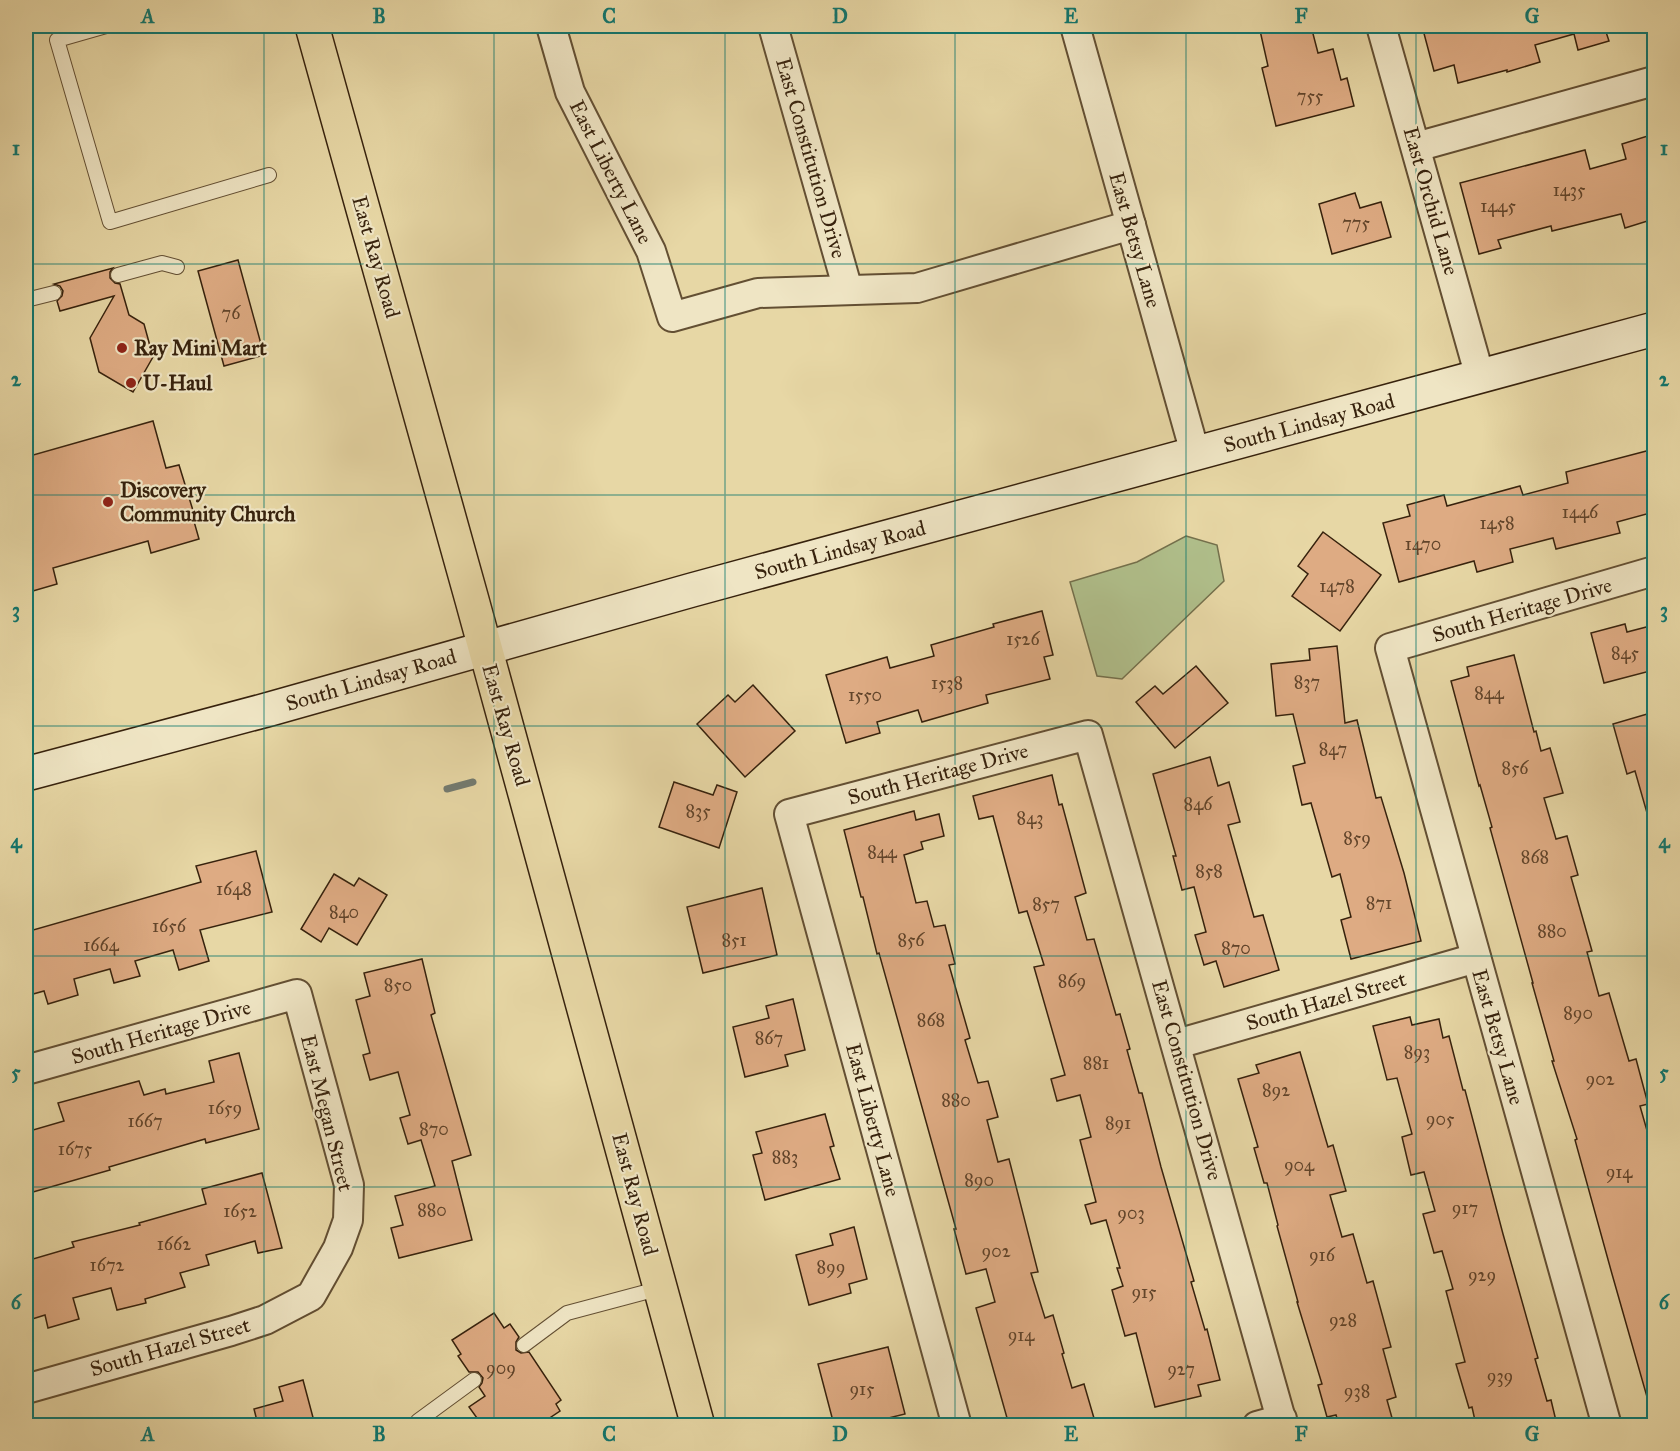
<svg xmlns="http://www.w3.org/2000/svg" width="1680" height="1451" viewBox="0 0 1680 1451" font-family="'IM FELL Great Primer',serif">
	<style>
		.green { fill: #b0bf8b; stroke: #74704c; stroke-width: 1.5 }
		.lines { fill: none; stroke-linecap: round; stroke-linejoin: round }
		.stream { stroke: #737b70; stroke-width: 7 }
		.building { fill: #deab83; stroke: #37220d; stroke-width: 1.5 }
		.lane-casing { stroke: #634f33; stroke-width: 16 }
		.street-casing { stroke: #634f33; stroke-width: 32 }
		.secondary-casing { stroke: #37220d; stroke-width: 36 }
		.primary-casing { stroke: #37220d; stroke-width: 36 }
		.lane { stroke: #efe5c4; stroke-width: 14 }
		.street { stroke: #efe5c4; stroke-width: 28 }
		.secondary { stroke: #efe5c4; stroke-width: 33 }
		.primary { stroke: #e7d7a5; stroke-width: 33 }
		.grid { fill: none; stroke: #0f766e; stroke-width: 1.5; stroke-opacity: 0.55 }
		.poi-dot { fill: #8f2418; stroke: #efe5c4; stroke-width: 2 }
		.labels { text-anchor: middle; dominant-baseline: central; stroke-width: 4.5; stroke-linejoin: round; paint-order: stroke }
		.number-label { font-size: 18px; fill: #61442a }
		.street-label { font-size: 21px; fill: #37220d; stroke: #efe5c4 }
		.poi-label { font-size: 21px; font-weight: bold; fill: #37220d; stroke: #efe5c4; text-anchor: start }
		.neatline { fill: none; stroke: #0f766e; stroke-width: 2 }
		.grid-label { font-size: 20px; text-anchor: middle; font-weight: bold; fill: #0f766e }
	</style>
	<rect width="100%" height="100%" fill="#e7d7a5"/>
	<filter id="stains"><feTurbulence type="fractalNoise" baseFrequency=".00333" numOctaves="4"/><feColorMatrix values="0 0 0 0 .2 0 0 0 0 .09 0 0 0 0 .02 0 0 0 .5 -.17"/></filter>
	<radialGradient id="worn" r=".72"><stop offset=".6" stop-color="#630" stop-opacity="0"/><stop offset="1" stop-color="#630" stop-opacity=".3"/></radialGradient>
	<path class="green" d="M1186,536L1217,545L1224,581L1122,679L1097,676L1070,582L1137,562Z"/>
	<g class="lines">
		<path class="stream" d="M447,789L473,782"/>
	</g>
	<g class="building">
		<path d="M1259,26H1311L1318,53L1333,49L1341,80L1347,78L1354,106L1276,126L1262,68L1268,66Z"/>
		<path d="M1422,26H1604L1609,41L1578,50L1574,34L1535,45L1540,62L1507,72V70L1458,83L1454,65L1434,71Z"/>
		<path d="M1654,134V219L1625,228L1621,214L1552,231L1551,226L1498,240L1501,248L1479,254L1460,183L1585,150L1590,169L1626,159L1622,144Z"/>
		<path d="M1355,193L1360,208L1381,202L1391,237L1332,254L1319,204Z"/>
		<path d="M238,260L264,355L224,366L198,271Z"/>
		<path d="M113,268L110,272V278L115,283L120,284L129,315L144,324L153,357L133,392L99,372L90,338L114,296L60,311L57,301L62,296L63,291L60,286L54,284Z"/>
		<path d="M153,421L166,468L179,465L195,517L193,518L199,539L151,553L148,541L53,568L57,584L26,593V457Z"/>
		<path d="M1654,449V512L1617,522L1620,533L1556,549L1553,538L1510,549L1513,562L1477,572L1474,561L1399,582L1383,523L1410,516L1407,505L1444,495L1447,506L1520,486L1523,495L1568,483L1566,472Z"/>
		<path d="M1323,532L1381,575L1340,631L1292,596L1308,574L1298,566Z"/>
		<path d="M1042,611L1053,655L1044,657L1050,679L986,695L988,703L922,722L918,710L877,722L880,733L846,743L826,675L887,657L890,668L934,656L931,645L994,627L993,624Z"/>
		<path d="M1625,624L1627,632L1654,625V670L1604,683L1591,633Z"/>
		<path d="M1337,646L1345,723L1357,720L1376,798L1381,797L1404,873L1421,941L1351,959L1341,920L1351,917L1340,874L1332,877L1311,803L1302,805L1293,766L1305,763L1293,714L1276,716L1271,664L1310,660L1309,649Z"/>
		<path d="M1514,655L1534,732L1536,731L1541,751L1550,748L1563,793L1544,798L1556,839L1567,836L1578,875L1571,877L1592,951L1587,952L1599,996L1609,993L1629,1061L1636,1059L1648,1104L1640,1106L1654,1155V1403L1649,1404L1612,1274L1575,1140L1577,1139L1552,1061H1554L1532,983H1533L1490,828L1492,827L1480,785L1479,786L1451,681L1469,676L1467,667Z"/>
		<path d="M1196,666L1228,703L1175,748L1136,702L1155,686L1163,694Z"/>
		<path d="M753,685L795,731L745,777L697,724L728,695L735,702Z"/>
		<path d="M1654,712V819L1649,820L1635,771L1627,774L1613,724Z"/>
		<path d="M1210,757L1218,786L1229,782L1240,822L1228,825L1254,917L1263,915L1279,970L1224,987L1216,961L1204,965L1195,935L1206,932L1194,887L1182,890L1173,856H1176L1153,774Z"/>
		<path d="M1052,775L1059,805L1062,804L1086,893L1075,897L1087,940L1094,939L1116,1015L1120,1014L1130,1049L1127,1050L1139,1093H1142L1161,1167L1194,1281L1191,1282L1205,1330L1207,1329L1220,1380L1198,1385L1201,1396L1155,1407L1136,1333L1125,1336L1112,1290L1123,1286L1117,1268H1120L1106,1220L1091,1224L1085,1205L1096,1202L1080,1140L1091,1137L1080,1095L1057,1101L1051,1079L1065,1075L1034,967L1044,965L1027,911L1019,913L993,816L979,819L973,796Z"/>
		<path d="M674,782L713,795L717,785L737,792L719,848L659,827Z"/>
		<path d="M914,811L916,820L939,814L944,836L921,842L923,849L904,855L916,903L927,901L934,927L945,925L955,964L949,965L970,1038L965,1040L978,1083L988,1081L998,1117L987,1120L998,1162L1009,1159L1038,1272L1031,1273L1045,1318L1053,1315L1064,1353L1062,1354L1072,1388L1084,1384L1096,1425H1009L976,1308L995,1302L986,1269L966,1274L954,1229H956L879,953L877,954L863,897H861L844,830Z"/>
		<path d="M256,851L272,912L200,930L209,961L179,970L173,950L135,961L140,976L114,983L110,969L74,979L78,995L48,1004L44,991L26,996V932L201,882L196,866Z"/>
		<path d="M334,874L354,886L359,878L387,895L357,945L329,928L321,942L301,929Z"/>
		<path d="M762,888L777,955L703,973L687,907Z"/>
		<path d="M422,959L435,1013L431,1015L471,1155L452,1161L472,1240L399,1258L391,1228L403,1225L395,1196L435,1186L421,1140L408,1144L400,1118L410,1115L398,1072L370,1080L363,1055L370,1053L356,1000L370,996L364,973Z"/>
		<path d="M793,999L805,1050L785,1055L788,1066L745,1077L733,1027L769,1018L766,1006Z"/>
		<path d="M1410,1017L1412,1025L1439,1019L1443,1038L1449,1036L1463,1090H1465L1503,1234L1538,1358L1535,1359L1547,1401L1551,1400L1557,1425H1476L1472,1407L1469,1408L1456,1364L1465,1362L1446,1291L1453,1289L1442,1251L1434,1253L1423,1214L1435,1211L1424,1172L1411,1175L1402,1137L1412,1134L1397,1078L1387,1080L1373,1026Z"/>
		<path d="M1300,1052L1328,1147L1333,1145L1346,1191L1330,1195L1342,1237L1353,1234L1367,1283L1373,1281L1391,1347L1383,1349L1396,1397L1387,1400L1394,1425H1339L1336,1415L1327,1417L1318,1385L1322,1384L1297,1302H1298L1277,1226L1278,1225L1267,1183H1264L1254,1148L1258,1147L1238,1079L1259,1073L1256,1065Z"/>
		<path d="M239,1053L259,1129L206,1143L205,1139L109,1167L110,1170L26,1194V1132L64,1121L58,1103L139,1081L144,1095L165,1089L166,1094L214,1082L209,1061Z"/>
		<path d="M825,1114L834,1146L830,1147L840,1179L765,1200L753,1155L762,1153L756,1132Z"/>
		<path d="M262,1173L282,1248L258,1253L255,1241L206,1255L209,1265L180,1273L185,1287L145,1299L146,1303L117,1310L111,1288L73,1298L79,1319L48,1328L45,1315L26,1321V1261L74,1247L72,1242L140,1225L139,1223L206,1204L202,1189Z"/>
		<path d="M854,1227L867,1279L849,1284L851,1293L809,1305L796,1255L833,1245L830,1234Z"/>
		<path d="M494,1313L504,1328L510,1324L519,1337L516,1342V1350L521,1353L529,1352L561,1400L556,1404L560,1411L539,1425H482L469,1407L485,1396L479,1387L482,1383L483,1378L478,1372H469L458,1356L461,1354L452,1340Z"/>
		<path d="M888,1347L905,1414L860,1425H834L818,1364Z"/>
		<path d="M303,1380L315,1425H258L254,1409L283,1401L279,1387Z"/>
	</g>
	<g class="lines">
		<defs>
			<g id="lane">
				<path d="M106,26L57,40L110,222L269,175"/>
				<path d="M118,275L162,263L177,267"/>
				<path d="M26,300L54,293"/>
				<path d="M524,1345L567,1313L661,1288"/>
				<path d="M416,1426L418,1421L474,1380"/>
			</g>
			<g id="street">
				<path d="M551,26L570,92L651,251L672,317L758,293L917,288L1131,225"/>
				<path d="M773,26L848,290"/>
				<path d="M1075,26L1195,453"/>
				<path d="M1381,26L1480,377"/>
				<path d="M1416,147L1654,81"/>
				<path d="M1177,1044L1476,958"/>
				<path d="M26,1070L297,994L349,1185L348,1220L338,1248L311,1296L265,1320L231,1331L26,1389"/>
				<path d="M957,1426L789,814L1088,735L1283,1426"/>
				<path d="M1257,1426L1282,1419"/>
				<path d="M1607,1426L1390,648L1654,571"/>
			</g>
			<path id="secondary" d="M26,774L270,709L692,590L1654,329"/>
			<path id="primary" d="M312,26L472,600L698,1426"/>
		</defs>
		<use href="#lane" class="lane-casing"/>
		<use href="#street" class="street-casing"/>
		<use href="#secondary" class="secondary-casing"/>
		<use href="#primary" class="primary-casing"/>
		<use href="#lane" class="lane"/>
		<use href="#street" class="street"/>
		<use href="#secondary" class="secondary"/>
		<use href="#primary" class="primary"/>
	</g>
	<path class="grid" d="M264,26V1426M494,26V1426M725,26V1426M955,26V1426M1186,26V1426M1416,26V1426M26,264H1654M26,495H1654M26,726H1654M26,956H1654M26,1187H1654"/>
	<g class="poi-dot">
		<circle cx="122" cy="348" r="6"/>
		<circle cx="131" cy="383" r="6"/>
		<circle cx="108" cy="502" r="6"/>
	</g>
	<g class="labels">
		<g class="number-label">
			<text x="1310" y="96">755</text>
			<text x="1569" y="190">1435</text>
			<text x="1498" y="206">1445</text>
			<text x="1356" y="223">775</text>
			<text x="231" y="313">76</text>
			<text x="1580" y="512">1446</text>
			<text x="1497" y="523">1458</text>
			<text x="1423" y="544">1470</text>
			<text x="1337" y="586">1478</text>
			<text x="1023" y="639">1526</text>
			<text x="1625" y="653">845</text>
			<text x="1307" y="682">837</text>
			<text x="947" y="683">1538</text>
			<text x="1489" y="693">844</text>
			<text x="865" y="695">1550</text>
			<text x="1333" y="749">847</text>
			<text x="1515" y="768">856</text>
			<text x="1198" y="804">846</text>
			<text x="698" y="811">835</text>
			<text x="1030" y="818">843</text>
			<text x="1357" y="838">859</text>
			<text x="882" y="852">844</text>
			<text x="1535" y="857">868</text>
			<text x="1209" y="871">858</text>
			<text x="234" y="889">1648</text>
			<text x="1379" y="903">871</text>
			<text x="1046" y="904">857</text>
			<text x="344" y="912">840</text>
			<text x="169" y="926">1656</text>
			<text x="1552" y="931">880</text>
			<text x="734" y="940">851</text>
			<text x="911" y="940">856</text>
			<text x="101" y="945">1664</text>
			<text x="1236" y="948">870</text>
			<text x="1072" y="981">869</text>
			<text x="398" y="985">850</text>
			<text x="1578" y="1013">890</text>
			<text x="931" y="1020">868</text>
			<text x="769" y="1038">867</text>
			<text x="1417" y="1052">893</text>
			<text x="1096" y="1063">881</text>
			<text x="1600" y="1079">902</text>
			<text x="1276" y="1090">892</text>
			<text x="956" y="1100">880</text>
			<text x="225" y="1108">1659</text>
			<text x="1440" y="1119">905</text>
			<text x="145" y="1121">1667</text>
			<text x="1118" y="1123">891</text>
			<text x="434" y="1129">870</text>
			<text x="75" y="1149">1675</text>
			<text x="785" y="1157">883</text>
			<text x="1299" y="1165">904</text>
			<text x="1619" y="1172">914</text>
			<text x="979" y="1180">890</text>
			<text x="1465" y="1208">917</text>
			<text x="432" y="1210">880</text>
			<text x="240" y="1211">1652</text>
			<text x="1131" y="1213">903</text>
			<text x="174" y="1244">1662</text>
			<text x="996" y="1251">902</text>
			<text x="1322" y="1255">916</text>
			<text x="107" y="1265">1672</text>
			<text x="831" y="1267">899</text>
			<text x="1482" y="1275">929</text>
			<text x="1144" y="1292">915</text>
			<text x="1343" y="1320">928</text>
			<text x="1021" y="1335">914</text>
			<text x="501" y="1368">909</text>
			<text x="1181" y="1369">927</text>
			<text x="1500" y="1376">939</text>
			<text x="862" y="1389">915</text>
			<text x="1357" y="1391">938</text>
		</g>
		<g class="street-label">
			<text transform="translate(811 158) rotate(74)">East Constitution Drive</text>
			<text transform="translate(611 172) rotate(63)">East Liberty Lane</text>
			<text transform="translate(1431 201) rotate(74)">East Orchid Lane</text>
			<text transform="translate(1135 240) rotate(74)">East Betsy Lane</text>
			<text transform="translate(376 257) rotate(74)">East Ray Road</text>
			<text transform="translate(1309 423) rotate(-15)">South Lindsay Road</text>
			<text transform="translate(840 550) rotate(-15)">South Lindsay Road</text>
			<text transform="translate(1522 610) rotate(-16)">South Heritage Drive</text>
			<text transform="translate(371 680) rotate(-16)">South Lindsay Road</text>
			<text transform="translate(506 725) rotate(74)">East Ray Road</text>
			<text transform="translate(938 774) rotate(-15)">South Heritage Drive</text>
			<text transform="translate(1326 1001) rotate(-16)">South Hazel Street</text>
			<text transform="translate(161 1032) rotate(-16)">South Heritage Drive</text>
			<text transform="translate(1498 1037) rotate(74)">East Betsy Lane</text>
			<text transform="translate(1187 1080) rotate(74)">East Constitution Drive</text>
			<text transform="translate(327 1113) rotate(76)">East Megan Street</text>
			<text transform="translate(873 1120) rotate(75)">East Liberty Lane</text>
			<text transform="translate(635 1194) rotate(75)">East Ray Road</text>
			<text transform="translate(170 1347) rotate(-16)">South Hazel Street</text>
		</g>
		<g class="poi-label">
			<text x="134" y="348">Ray Mini Mart</text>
			<text x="143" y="383">U-Haul</text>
			<text x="120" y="490">Discovery<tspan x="120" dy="24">Community Church</tspan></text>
		</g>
	</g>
	<rect width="1680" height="1451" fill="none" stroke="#e7d7a5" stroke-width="66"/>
	<rect x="33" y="33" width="1614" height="1385" class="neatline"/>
	<g class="grid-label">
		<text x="148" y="23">A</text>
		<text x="379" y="23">B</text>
		<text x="609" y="23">C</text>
		<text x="840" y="23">D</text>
		<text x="1071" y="23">E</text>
		<text x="1301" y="23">F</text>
		<text x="1532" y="23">G</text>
		<text x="16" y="155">1</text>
		<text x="1664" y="155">1</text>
		<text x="16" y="386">2</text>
		<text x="1664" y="386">2</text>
		<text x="16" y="617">3</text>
		<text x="1664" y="617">3</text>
		<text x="16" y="848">4</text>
		<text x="1664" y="848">4</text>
		<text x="16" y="1079">5</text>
		<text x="1664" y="1079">5</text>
		<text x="16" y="1309">6</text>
		<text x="1664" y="1309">6</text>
		<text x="148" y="1441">A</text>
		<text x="379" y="1441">B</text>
		<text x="609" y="1441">C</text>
		<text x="840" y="1441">D</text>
		<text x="1071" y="1441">E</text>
		<text x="1301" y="1441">F</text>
		<text x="1532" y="1441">G</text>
	</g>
	<rect width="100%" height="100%" filter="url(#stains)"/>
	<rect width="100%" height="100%" fill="url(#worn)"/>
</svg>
